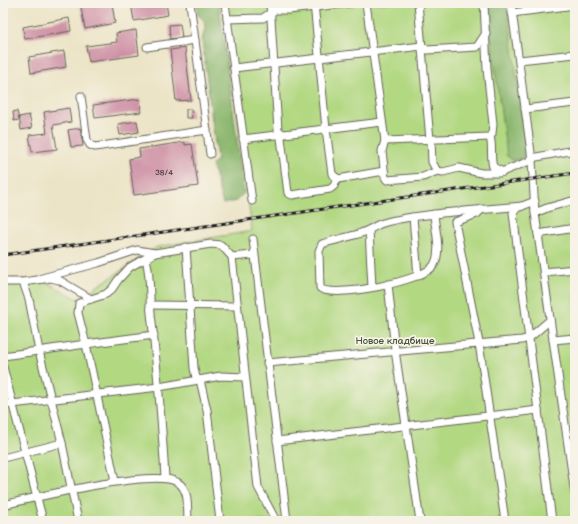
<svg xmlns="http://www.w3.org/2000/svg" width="578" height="524" viewBox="0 0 578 524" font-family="'Balsamiq Sans',sans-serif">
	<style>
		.green { fill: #b2d882; stroke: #677a4f }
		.forest { fill: #8db870; stroke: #546a46 }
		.building { fill: #ce90a5 }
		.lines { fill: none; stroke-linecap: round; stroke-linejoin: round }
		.minor-casing { stroke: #656258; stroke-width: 9 }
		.minor { stroke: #fff; stroke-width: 7 }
		.rail-casing { stroke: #1c1c1c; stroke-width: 3 }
		.rail { stroke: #f7f3e8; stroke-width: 1.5; stroke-dasharray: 4.5; stroke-linecap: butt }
		.labels { text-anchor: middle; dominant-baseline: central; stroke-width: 3.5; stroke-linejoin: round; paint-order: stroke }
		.number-label { font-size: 8px; fill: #48393e }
		.park-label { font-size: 10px; fill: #49543b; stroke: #f7f3e8 }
	</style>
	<rect width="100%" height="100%" fill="#f7f3e8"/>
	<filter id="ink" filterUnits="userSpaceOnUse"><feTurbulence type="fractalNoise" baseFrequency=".025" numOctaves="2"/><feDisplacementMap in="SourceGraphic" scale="8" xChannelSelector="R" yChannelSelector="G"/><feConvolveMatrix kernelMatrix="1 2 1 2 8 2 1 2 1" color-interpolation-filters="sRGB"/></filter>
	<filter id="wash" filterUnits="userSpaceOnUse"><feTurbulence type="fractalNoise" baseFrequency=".012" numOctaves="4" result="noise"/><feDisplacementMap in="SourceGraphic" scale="16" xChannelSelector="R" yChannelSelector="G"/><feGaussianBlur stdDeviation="0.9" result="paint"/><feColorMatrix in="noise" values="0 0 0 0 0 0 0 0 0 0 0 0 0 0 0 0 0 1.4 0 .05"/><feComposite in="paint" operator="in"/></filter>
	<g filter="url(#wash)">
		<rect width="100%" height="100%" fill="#ece4c6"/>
		<path class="green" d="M223,3H575V521H3V278L46,282L78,299L157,247L252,231Z"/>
		<g class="forest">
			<path d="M197,3H219L244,193L236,201L223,204L212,165L217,159L202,40L205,29L204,20L198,15Z"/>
			<path d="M486,3H507L527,156L522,159L512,160L507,156Z"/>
		</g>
		<g id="blocks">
			<g class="building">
				<path d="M80,3H112L115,23L85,29Z"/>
				<path d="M131,3H166L168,15L134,21Z"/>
				<path d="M69,18L71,31L25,39L23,27Z"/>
				<path d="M180,24L182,37L170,39L169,25Z"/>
				<path d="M136,30L139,55L89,62L86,46L117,42L116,33Z"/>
				<path d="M185,48L191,100L176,101L170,50Z"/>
				<path d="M64,51L66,67L31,73L29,57Z"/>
				<path d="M140,99L141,112L95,118L93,105Z"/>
				<path d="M69,108L71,122L53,125L57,149L32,152L29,135L47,133L44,112Z"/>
				<path d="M186,109H191L192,118H186Z"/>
				<path d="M17,111L19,120L14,121L13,112Z"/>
				<path d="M29,115L32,128L21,130L19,117Z"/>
				<path d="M137,121L139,132L120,135L118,124Z"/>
				<path d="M80,128L83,146L71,147L68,130Z"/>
				<path d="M185,142V145L192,144L198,186L134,195L129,159L140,157L139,149Z"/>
			</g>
		</g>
	</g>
	<g filter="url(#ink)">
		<use href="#blocks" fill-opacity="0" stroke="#656258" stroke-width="1"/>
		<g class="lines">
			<defs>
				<g id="minor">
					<path d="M190,3L210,154"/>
					<path d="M225,3L252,201"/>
					<path d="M270,3L278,130L283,134L281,138L288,193L292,195L330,189L334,186L337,178"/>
					<path d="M314,3L326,129L332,174L338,179L384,171"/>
					<path d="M366,3L385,141L382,151L385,177L387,180L423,177L437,171L443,172L459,168L481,173H499L532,160"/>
					<path d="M418,3L430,140"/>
					<path d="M484,3L487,69L493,124L492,134L490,137C493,145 490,157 493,167L503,172"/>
					<path d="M511,3L532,160L535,213L575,494"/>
					<path d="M512,13L575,5"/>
					<path d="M227,19L263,18L275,10H288L351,3"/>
					<path d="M147,47L195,40"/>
					<path d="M519,60L575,54"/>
					<path d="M234,68L422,46L427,50L477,47L486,33"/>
					<path d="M81,96L87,140L90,145L95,147L207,130"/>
					<path d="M525,109L575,103"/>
					<path d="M243,139L382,122"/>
					<path d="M431,140L432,162L437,171"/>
					<path d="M385,141L490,137"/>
					<path d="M531,158L575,150"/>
					<path d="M535,201L517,208L513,213L552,521"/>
					<path d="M482,209L477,214L455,222L479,343L505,521"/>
					<path d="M535,213L547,208L575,200"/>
					<path d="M434,214C435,230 442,251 434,265C425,281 332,299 320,288L319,251L322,244C333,240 346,238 358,234C366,232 373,227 380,224C400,217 422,216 442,213L522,206"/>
					<path d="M413,217L418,276"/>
					<path d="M369,230L372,287"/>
					<path d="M538,234L575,228"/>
					<path d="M253,239L287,521"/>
					<path d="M186,247L194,368L196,378L200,380L207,410L220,521"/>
					<path d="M232,257L258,487L275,519L278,521"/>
					<path d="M146,259C151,277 149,295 151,313C157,368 162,423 165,478"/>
					<path d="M544,272L575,269"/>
					<path d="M42,278L98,263L137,250L155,253"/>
					<path d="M3,282H23L51,278L59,280L91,299"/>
					<path d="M23,282L29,299L39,351L62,443L78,521"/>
					<path d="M388,284L395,350L420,521"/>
					<path d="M150,305L236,306"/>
					<path d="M154,335L86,344L78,313L79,303L106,294L112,289L118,280L130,267L155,253L211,244L221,245L232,257L253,255"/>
					<path d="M553,340L575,338"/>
					<path d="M3,356L86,344L115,481"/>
					<path d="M267,363L522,340L529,338L550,320"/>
					<path d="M3,367L43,521"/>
					<path d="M3,405L159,387L221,376L245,377"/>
					<path d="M277,441L538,410"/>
					<path d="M3,458L62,443"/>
					<path d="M3,505C34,498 154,468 177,482C190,489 187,508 188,521"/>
				</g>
			</defs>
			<use href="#minor" class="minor-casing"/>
			<use href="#minor" class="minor"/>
			<defs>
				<path id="rail" d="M3,255L575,173"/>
			</defs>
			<use href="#rail" class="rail-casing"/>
			<use href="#rail" class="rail"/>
		</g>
	</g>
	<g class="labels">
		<g class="number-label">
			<text x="164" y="172">38/4</text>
		</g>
		<g class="park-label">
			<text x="395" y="341">Новое кладбище</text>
		</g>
	</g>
	<rect width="578" height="524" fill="none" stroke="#f7f3e8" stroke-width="16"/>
</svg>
